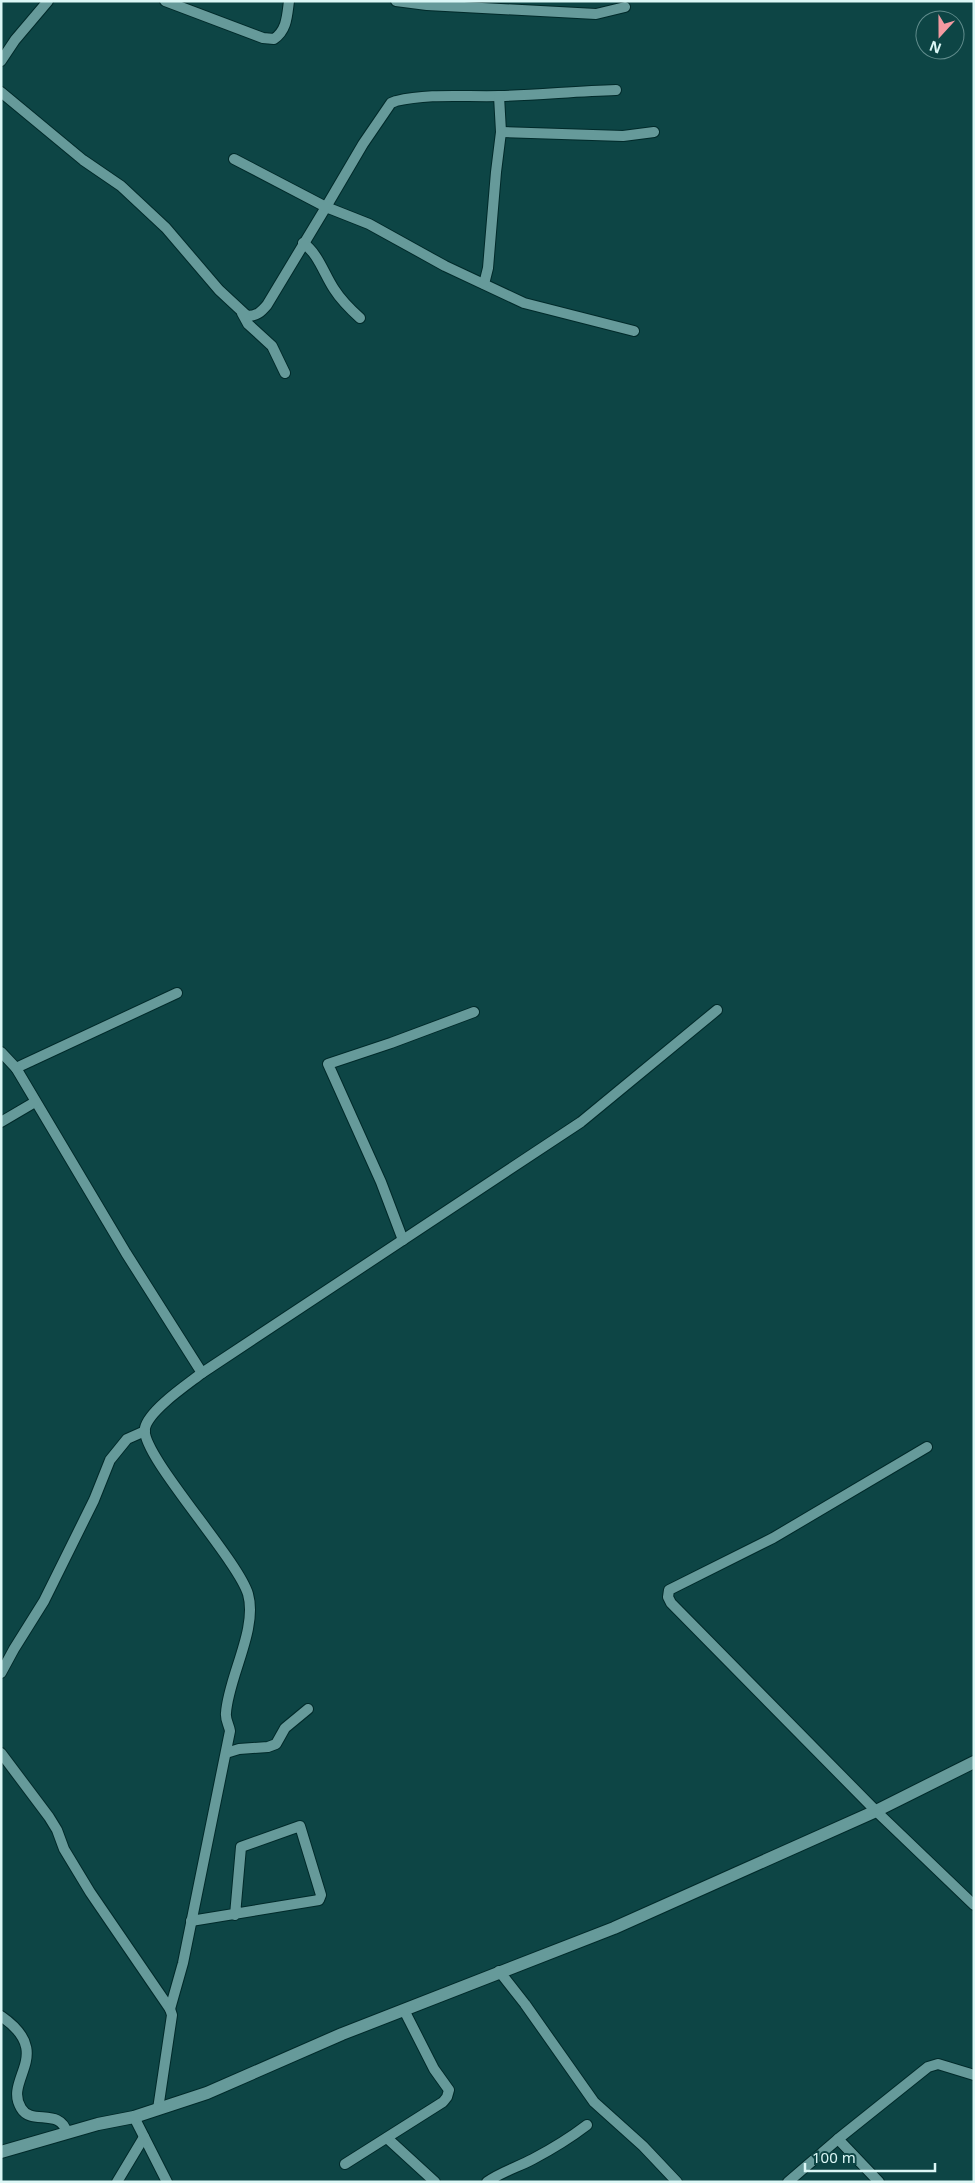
<svg xmlns="http://www.w3.org/2000/svg" width="975" height="2183" viewBox="0 0 975 2183" font-family="'Noto Sans',sans-serif">
	<style>
		.lines { fill: none; stroke-linecap: round; stroke-linejoin: round }
		.minor-casing { stroke: #002a2a; stroke-width: 12 }
		.tertiary-casing { stroke: #002a2a; stroke-width: 14 }
		.minor { stroke: #669a9a; stroke-width: 10 }
		.tertiary { stroke: #669a9a; stroke-width: 12 }
	</style>
	<rect width="100%" height="100%" fill="#0d4545"/>
	<g class="lines">
		<defs>
			<g id="minor">
				<path d="M165,1L263,38L274,39C287,30 287,16 289,1"/>
				<path d="M396,1L427,5L596,14L625,7"/>
				<path d="M1,61L15,40L48,1"/>
				<path d="M1,92L83,160L121,186L166,228L219,290L247,316C257,316 261,312 267,305L326,207L369,224L445,266L524,303L634,331"/>
				<path d="M501,132L623,136L654,132"/>
				<path d="M234,159L326,207L363,144L391,103L396,101C430,93 465,97 500,96C539,95 577,91 616,90"/>
				<path d="M303,243C318,253 324,274 334,289C341,300 350,309 360,318"/>
				<path d="M484,284L488,268L496,172L501,132L499,96"/>
				<path d="M242,313L248,324L272,346L285,373"/>
				<path d="M177,993L16,1068L126,1253L202,1373"/>
				<path d="M1,1052L16,1068"/>
				<path d="M1,1122L35,1102"/>
				<path d="M403,1240L381,1182L328,1064L391,1043L474,1012"/>
				<path d="M927,1447L773,1538L669,1590L668,1597L671,1603L876,1811L974,1905"/>
				<path d="M1,1673L14,1649L44,1601L94,1500L110,1460L127,1439L145,1431"/>
				<path d="M1,1753L49,1817L57,1830L64,1849L90,1892L170,2009L172,2015L158,2109"/>
				<path d="M226,1753L239,1749L268,1747L276,1744L285,1728L308,1709"/>
				<path d="M191,1921L319,1900L321,1895L300,1826L241,1847L235,1915"/>
				<path d="M499,1971L525,2004L594,2102L643,2146L677,2182"/>
				<path d="M170,2009L183,1963L230,1731C229,1725 225,1719 226,1713C228,1678 258,1629 248,1594C237,1558 139,1453 145,1428C149,1410 188,1384 202,1373L581,1122L717,1010"/>
				<path d="M1,2016C56,2054 3,2079 21,2108C31,2126 60,2107 67,2133"/>
				<path d="M134,2117L167,2182"/>
				<path d="M387,2138L435,2182"/>
				<path d="M838,2139L879,2182"/>
				<path d="M345,2164L443,2102L447,2097L449,2090L434,2069L404,2010"/>
				<path d="M117,2182L144,2137"/>
				<path d="M487,2182C501,2172 518,2167 533,2159C552,2149 570,2138 587,2125"/>
				<path d="M788,2182L838,2139L928,2067L938,2064L974,2075"/>
			</g>
			<path id="tertiary" d="M1,2152L98,2124L134,2117L207,2093L342,2034L614,1928L876,1811L974,1762"/>
		</defs>
		<use href="#minor" class="minor-casing"/>
		<use href="#tertiary" class="tertiary-casing"/>
		<use href="#minor" class="minor"/>
		<use href="#tertiary" class="tertiary"/>
	</g>
	<rect width="975" height="2183" fill="none" stroke="#dcf7f6" stroke-width="5"/>
	<g transform="translate(940 35) rotate(201)"><circle r="24" fill="#0d4545" stroke="#608c8c"/>
	<path d="M0-4L9 19L0 12L-9 19Z" fill="#f49aa1"/>
	<text y="-8" font-size="14" font-weight="bold" text-anchor="middle" fill="#dcf7f6">N</text>
	</g>
	<path d="M805 2163v8h130v-8" fill="none" stroke="#dcf7f6" stroke-width="2.5"/>
	<text x="812" y="2163" font-size="15" fill="#dcf7f6" stroke="#0d4545" stroke-width="4" paint-order="stroke">100 m</text>
</svg>
